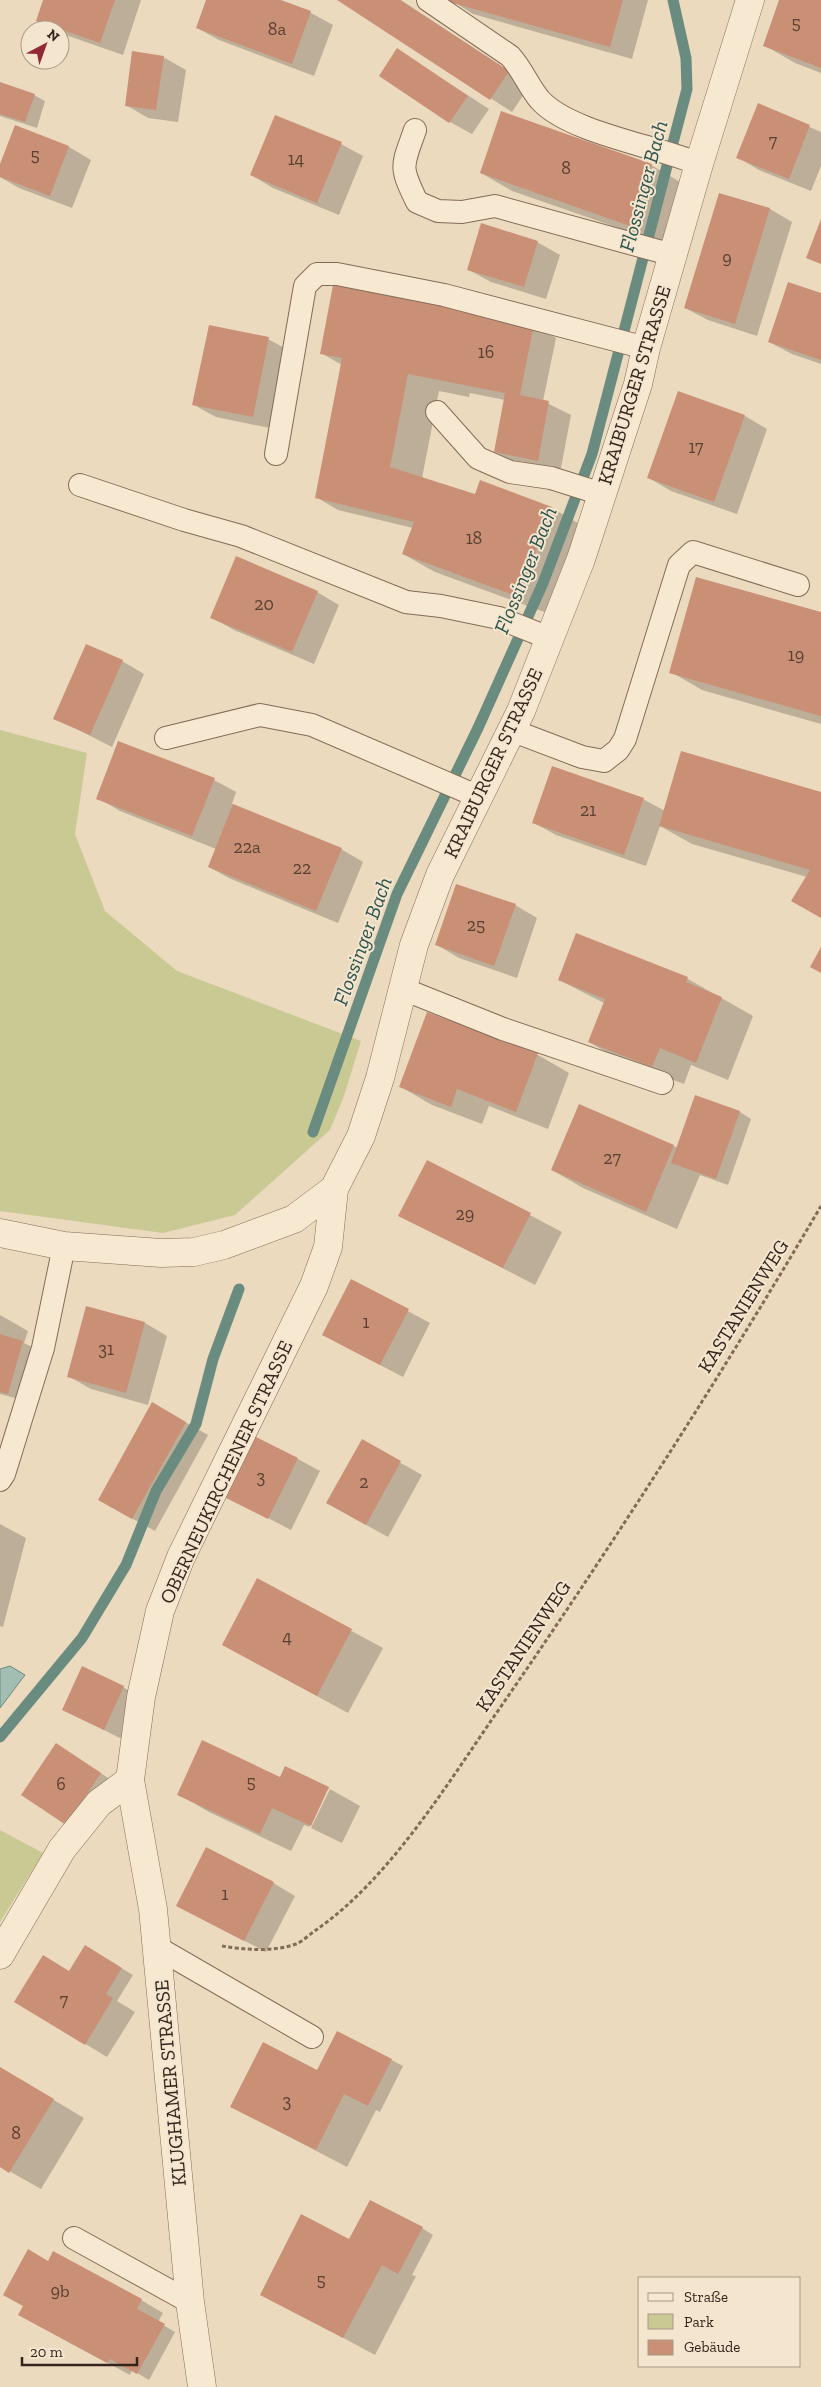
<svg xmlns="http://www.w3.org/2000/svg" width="821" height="2387" viewBox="0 0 821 2387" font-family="'Zilla Slab',serif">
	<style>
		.green { fill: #c9c994 }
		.water { fill: #a2beb3; stroke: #6a8b7f }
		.shadow { fill: #0003 }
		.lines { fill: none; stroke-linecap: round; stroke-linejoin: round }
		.stream { stroke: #6a8b7f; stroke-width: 11 }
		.building { fill: #c99076 }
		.service-casing { stroke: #846b58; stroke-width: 24 }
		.minor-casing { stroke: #846b58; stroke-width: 29 }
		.path { stroke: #846b58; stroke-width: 3; stroke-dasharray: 4 2.5; stroke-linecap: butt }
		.service { stroke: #f7e8d2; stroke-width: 22 }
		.minor { stroke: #f7e8d2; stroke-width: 28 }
		.labels { text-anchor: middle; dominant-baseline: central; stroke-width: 4; stroke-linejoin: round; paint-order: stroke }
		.number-label { font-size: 18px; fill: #594032 }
		.street-label { font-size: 20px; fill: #34251c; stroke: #f4e5ce }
		.water-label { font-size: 21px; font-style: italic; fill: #2c534c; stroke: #f4e5ce }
	</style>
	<rect width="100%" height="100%" fill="#ecdabf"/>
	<g class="green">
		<path d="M0,730L87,753L75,834L105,911L177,971L361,1041L344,1096L330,1130L235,1215L163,1233L0,1211Z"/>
		<path d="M0,1830L43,1853L0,1922Z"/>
	</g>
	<path class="water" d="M10,1666L25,1675L0,1708V1669Z"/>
	<g class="shadow">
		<path d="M44,0H141L123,55L60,33V30H54L37,21Z"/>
		<path d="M207,0H277L311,13L333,25L314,76L219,40L197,28Z"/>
		<path d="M339,0H401L530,85L512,112Z"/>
		<path d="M451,0H648L632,59L473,14Z"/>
		<path d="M781,0H821V73L795,63L764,45Z"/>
		<path d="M398,50L489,109L472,134L450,122Z"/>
		<path d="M163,57L186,70L178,122L148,118L126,105Z"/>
		<path d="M0,84L34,95L45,101L37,128L0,116Z"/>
		<path d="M759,105L821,132V166L811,191L759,170L737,157Z"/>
		<path d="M16,127L69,147L91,160L72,208L19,188L0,177V167Z"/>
		<path d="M341,144L363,156L339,215L273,188L251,175Z"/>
		<path d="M651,165L682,183L662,243L512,191L481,173Z"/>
		<path d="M720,194L770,209L792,222L757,336L708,320L685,308Z"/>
		<path d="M537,242L560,255L546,299L491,282L469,270Z"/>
		<path d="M821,294V364L792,354L769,342Z"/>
		<path d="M533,325L556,338L543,401L571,415L560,473L517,464L495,452L505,400L470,393L469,397L439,391L422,478L475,496L481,482L552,508L583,526L550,614L435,572L403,554L413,528L338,510L316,497L342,365L321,353Z"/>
		<path d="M268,339L290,351L275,429L216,417L194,405Z"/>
		<path d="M745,416L767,429L737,514L671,491L649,478Z"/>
		<path d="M317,592L339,605L314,664L234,630L211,617Z"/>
		<path d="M821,614V724L702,690L671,672Z"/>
		<path d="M122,661L144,674L112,747L55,718Z"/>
		<path d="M214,780L236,792L232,804L341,849L363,862L338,923L231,879L209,867L216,849L120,811L98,798Z"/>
		<path d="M821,794V917L807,877L692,844L660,826L646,866L556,835L534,823L643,799L665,811Z"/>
		<path d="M515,905L537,918L517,978L459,958L437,945Z"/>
		<path d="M577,934L688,979L753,1016L728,1080L691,1065L684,1084L620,1060L589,1042L604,1003L559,980Z"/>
		<path d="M428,1013L538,1055L569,1073L548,1129L489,1106L482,1124L432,1105L401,1087Z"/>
		<path d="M696,1096L740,1112L751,1119L728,1185L700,1175L677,1229L583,1188L552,1170L674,1146L678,1148Z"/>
		<path d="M427,1161L562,1232L535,1285L400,1215Z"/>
		<path d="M352,1281L430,1323L403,1377L346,1347Z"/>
		<path d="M87,1307L145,1323L167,1336L148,1405L91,1389L68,1376Z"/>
		<path d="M0,1315L28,1331L24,1343L34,1348L19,1399L0,1394Z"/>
		<path d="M153,1404L208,1435L155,1531L122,1513Z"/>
		<path d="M362,1441L422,1475L388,1537L350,1516Z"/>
		<path d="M298,1459L320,1471L291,1530L226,1496Z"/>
		<path d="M0,1524L26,1538L3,1627L0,1626Z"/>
		<path d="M257,1580L383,1648L348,1713L223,1645Z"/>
		<path d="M123,1687L145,1700L126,1741L63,1710Z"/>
		<path d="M56,1744L122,1787L67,1824Z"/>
		<path d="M285,1768L330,1789H327L309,1827L304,1825L291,1851L209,1812L178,1794L280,1779Z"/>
		<path d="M330,1789L360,1806L342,1843L311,1828Z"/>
		<path d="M273,1883L295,1896L266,1952L178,1906Z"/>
		<path d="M96,1953L133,1975L117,2001L135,2012L107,2057L16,2002L69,1972Z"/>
		<path d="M338,2032L403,2066L380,2112L376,2110L347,2167L232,2107L323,2075Z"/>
		<path d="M0,2068L84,2118L41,2189L0,2166Z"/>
		<path d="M422,2228L433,2235L412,2275L416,2276L375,2355L262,2294L350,2241Z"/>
		<path d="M48,2262L141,2300L163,2313L158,2322L175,2332L149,2380L132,2370L130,2375L42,2327L24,2306Z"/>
	</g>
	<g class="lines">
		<g class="stream">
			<path d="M313,1132L397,894L478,728L543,583L592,454L687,89L686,58L673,0"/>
			<path d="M0,1737L82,1638L126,1565L156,1491L196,1424L213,1359L239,1289"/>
		</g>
	</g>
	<g class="building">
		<path d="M43,0H115L100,43L36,21Z"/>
		<path d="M206,0H281L311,11L292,64L196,28Z"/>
		<path d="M337,0H400L509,71L490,100Z"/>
		<path d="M450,0H623L610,47L449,2Z"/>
		<path d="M779,0H821V68L763,46Z"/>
		<path d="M397,48L468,96L449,123L379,76Z"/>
		<path d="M132,51L164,56L156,110L125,106Z"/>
		<path d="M0,82L35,94L25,122L0,114Z"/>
		<path d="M758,103L810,125L789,179L736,158Z"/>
		<path d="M501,111L652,164L630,226L480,173Z"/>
		<path d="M275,115L342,142L317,203L250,175Z"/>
		<path d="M15,125L69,146L50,196L0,177V164Z"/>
		<path d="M719,193L770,208L735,324L684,308Z"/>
		<path d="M821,219V264L806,258Z"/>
		<path d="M481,223L538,241L524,287L467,270Z"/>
		<path d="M788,282L821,293V360L768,342Z"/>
		<path d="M333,285L534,324L520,395L549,401L538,461L494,452L505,393L408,374L390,467L475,494L480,480L552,507L519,597L402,554L414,522L315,498L342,358L320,354Z"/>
		<path d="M209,325L269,337L253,417L192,405Z"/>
		<path d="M678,391L745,415L714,502L647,478Z"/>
		<path d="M236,556L318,591L292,652L210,618Z"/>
		<path d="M696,577L821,612V716L669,673Z"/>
		<path d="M86,644L123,660L90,735L53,719Z"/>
		<path d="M118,741L215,778L192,836L96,799Z"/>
		<path d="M681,751L821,792V918L791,901L810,870L659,826Z"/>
		<path d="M552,766L644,798L624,855L532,823Z"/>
		<path d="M233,804L342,848L316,911L208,867Z"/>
		<path d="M456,884L516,904L494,966L435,945Z"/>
		<path d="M576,933L688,977L686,982L722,997L696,1063L660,1048L652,1067L588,1042L605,999L558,980Z"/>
		<path d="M821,947V973L810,967Z"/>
		<path d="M427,1012L538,1053L516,1112L457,1089L451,1107L399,1087Z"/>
		<path d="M695,1095L740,1111L716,1179L671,1163Z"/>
		<path d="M579,1104L674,1145L646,1212L551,1170Z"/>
		<path d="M427,1160L531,1213L503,1268L398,1216Z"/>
		<path d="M351,1279L409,1309L380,1365L322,1335Z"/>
		<path d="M86,1306L145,1322L126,1393L67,1377Z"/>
		<path d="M0,1334L23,1341L8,1394L0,1392Z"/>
		<path d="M152,1402L186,1422L132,1519L98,1500Z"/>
		<path d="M254,1436L298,1458L268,1519L224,1497Z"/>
		<path d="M362,1439L401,1461L366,1525L326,1503Z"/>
		<path d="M257,1578L352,1629L317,1696L222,1645Z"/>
		<path d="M82,1666L124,1686L104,1730L62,1710Z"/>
		<path d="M202,1740L280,1777L285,1766L329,1787L311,1826L272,1808L260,1834L177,1795Z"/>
		<path d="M56,1743L101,1773L66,1825L21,1795Z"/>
		<path d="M206,1847L274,1882L244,1941L176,1906Z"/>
		<path d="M85,1945L122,1968L106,1994L113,1998L85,2045L14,2002L43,1955L69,1971Z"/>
		<path d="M337,2031L392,2059L368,2106L344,2094L316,2150L230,2107L263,2042L317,2070Z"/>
		<path d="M0,2067L54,2099L9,2173L0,2167Z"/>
		<path d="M370,2200L423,2227L398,2274L382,2265L343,2338L260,2295L301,2214L349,2239Z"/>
		<path d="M28,2249L48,2261L53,2251L142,2299L137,2309L165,2324L137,2374L110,2359L107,2363L18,2315L23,2306L3,2295Z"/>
	</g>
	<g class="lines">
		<defs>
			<g id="service">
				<path d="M428,0L510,56C522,69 529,87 540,100C570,133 657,146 699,164"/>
				<path d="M415,130C402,167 399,165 417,202L438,211L462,212L495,206L673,255"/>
				<path d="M437,412L478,458L510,472L551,478L602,494"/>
				<path d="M276,454L305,286L317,274H337L444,295L646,348"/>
				<path d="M80,485L184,520L241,536L406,602L441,606L499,618L549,638"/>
				<path d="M511,730L582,757L604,761L618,750L625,739L679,565L693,552L798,585"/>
				<path d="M166,738L260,715L312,725L479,797"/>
				<path d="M403,989L503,1029L662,1083"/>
				<path d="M0,1480L4,1474L43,1348L64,1246"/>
				<path d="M158,1948L312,2037"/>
				<path d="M74,2238L190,2302"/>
			</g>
			<g id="minor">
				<path d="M0,1233L64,1246L161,1253L194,1252L224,1245L294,1219L334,1189L361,1136L380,1078L414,945L440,875L521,711L581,559L638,384L646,348L699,164L750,0"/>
				<path d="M0,1955L62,1849L99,1803L130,1780"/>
				<path d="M202,2387L190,2302L153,1909L130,1780L141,1697L160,1611L181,1557L314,1286L328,1247L334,1189"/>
			</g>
		</defs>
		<use href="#service" class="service-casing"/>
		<use href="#minor" class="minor-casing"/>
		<path class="path" d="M222,1946C245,1950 274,1952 296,1944C303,1941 310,1934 316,1930C388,1880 444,1789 493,1718C608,1552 718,1381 821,1206"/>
		<use href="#service" class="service"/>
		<use href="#minor" class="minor"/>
	</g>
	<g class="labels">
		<g class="number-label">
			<text x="796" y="23">5</text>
			<text x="277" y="29">8a</text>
			<text x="773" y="141">7</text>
			<text x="35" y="155">5</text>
			<text x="296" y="159">14</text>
			<text x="566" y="168">8</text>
			<text x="727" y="258">9</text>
			<text x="486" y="352">16</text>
			<text x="696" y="447">17</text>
			<text x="474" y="538">18</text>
			<text x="264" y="604">20</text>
			<text x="796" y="655">19</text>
			<text x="588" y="810">21</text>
			<text x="247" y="847">22a</text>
			<text x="302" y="868">22</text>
			<text x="476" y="925">25</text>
			<text x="612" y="1158">27</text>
			<text x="465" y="1214">29</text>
			<text x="366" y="1322">1</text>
			<text x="106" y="1349">31</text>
			<text x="261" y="1477">3</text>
			<text x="364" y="1482">2</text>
			<text x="287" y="1637">4</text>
			<text x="251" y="1782">5</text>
			<text x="61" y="1784">6</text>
			<text x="225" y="1894">1</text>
			<text x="64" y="2000">7</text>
			<text x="287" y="2101">3</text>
			<text x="16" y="2133">8</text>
			<text x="321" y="2280">5</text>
			<text x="60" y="2291">9b</text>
		</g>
		<g class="street-label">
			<text transform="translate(634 385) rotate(-73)">KRAIBURGER STRASSE</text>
			<text transform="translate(493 763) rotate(-65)">KRAIBURGER STRASSE</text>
			<text transform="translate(743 1306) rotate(-58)">KASTANIENWEG</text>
			<text transform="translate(226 1472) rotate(-65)">OBERNEUKIRCHENER STRASSE</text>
			<text transform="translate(523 1646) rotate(-56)">KASTANIENWEG</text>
			<text transform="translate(170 2083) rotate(-95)">KLUGHAMER STRASSE</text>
		</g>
		<g class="water-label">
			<text transform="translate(643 186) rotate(-75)">Flossinger Bach</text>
			<text transform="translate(525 570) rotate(-68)">Flossinger Bach</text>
			<text transform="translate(362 941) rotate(-70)">Flossinger Bach</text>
		</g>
	</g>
	<rect x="638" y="2277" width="162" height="90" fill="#f4e5ce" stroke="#a79887"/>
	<rect x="648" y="2293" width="25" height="8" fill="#f7e8d2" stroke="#a79887"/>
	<text x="684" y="2302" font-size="15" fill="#34251c">Straße</text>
	<rect x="648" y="2314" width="25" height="15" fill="#c9c994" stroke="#a79887"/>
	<text x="684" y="2327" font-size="15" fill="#34251c">Park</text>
	<rect x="648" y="2340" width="25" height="15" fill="#c99076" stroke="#a79887"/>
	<text x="684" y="2352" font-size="15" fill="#34251c">Gebäude</text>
	<g transform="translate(45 45) rotate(41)"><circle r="24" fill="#f4e5ce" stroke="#a79887"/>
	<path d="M0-4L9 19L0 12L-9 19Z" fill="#902a36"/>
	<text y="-8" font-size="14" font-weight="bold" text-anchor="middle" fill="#34251c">N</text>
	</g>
	<path d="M22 2357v8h115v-8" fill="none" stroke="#34251c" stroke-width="2.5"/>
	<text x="30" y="2357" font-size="15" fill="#34251c" stroke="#f4e5ce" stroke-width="4" paint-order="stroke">20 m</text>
</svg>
